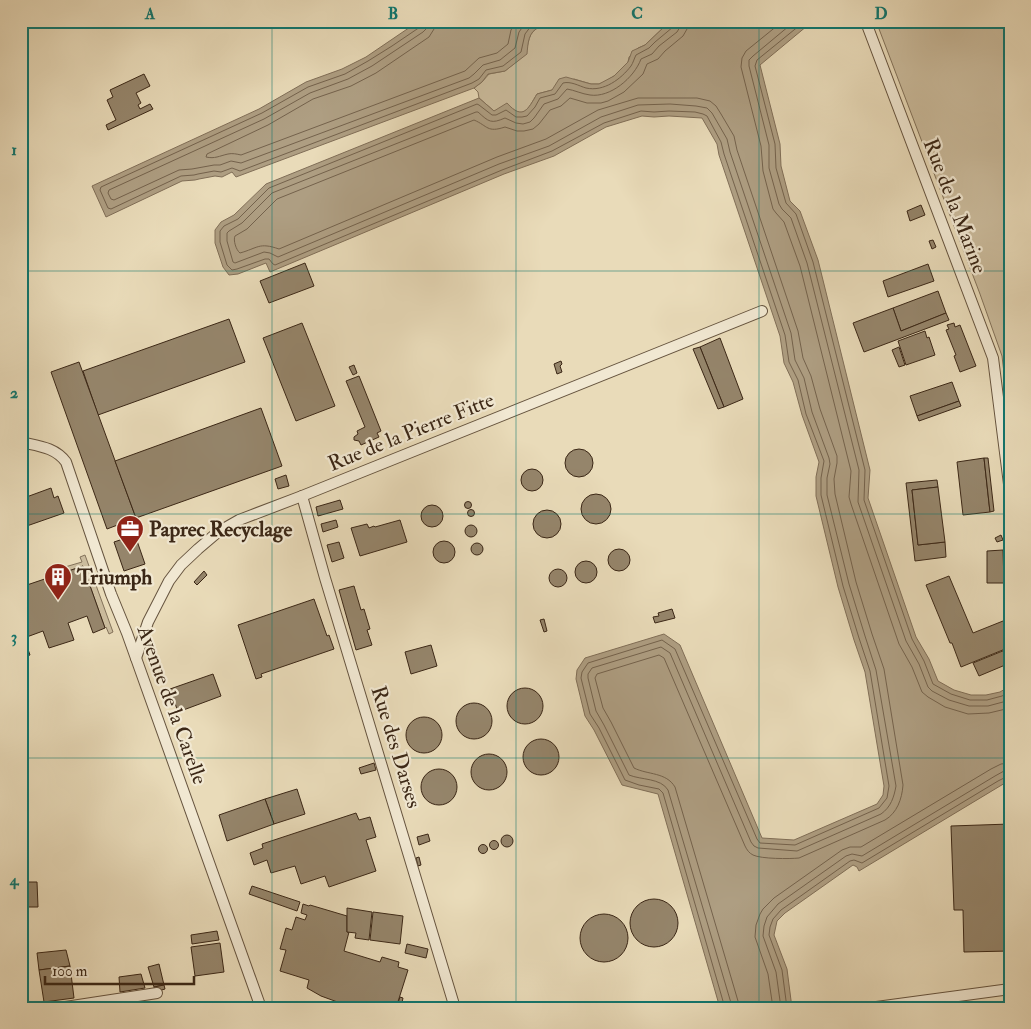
<svg xmlns="http://www.w3.org/2000/svg" width="1031" height="1029" viewBox="0 0 1031 1029" font-family="'IM FELL Double Pica',serif">
	<style>
		.green { fill: #cbbc9d; stroke: #83725a }
		.water { fill: #ae9e82; stroke: #806e57 }
		.lines { fill: none; stroke-linecap: round; stroke-linejoin: round }
		.shore { stroke: #74624c; stroke-width: 1 }
		.building { fill: #95856b; stroke: #3b2716 }
		.minor-casing { stroke: #66543f; stroke-width: 12 }
		.minor { stroke: #f1e8d2; stroke-width: 10 }
		.grid { fill: none; stroke: #0f766e; stroke-width: 1; stroke-opacity: 0.55 }
		.labels { text-anchor: middle; dominant-baseline: central; stroke-width: 4.5; stroke-linejoin: round; paint-order: stroke }
		.street-label { font-size: 21px; fill: #3b2716; stroke: #f1e8d2 }
		.poi-label { font-size: 21px; font-weight: bold; fill: #3b2716; stroke: #f1e8d2; text-anchor: start }
		.neatline { fill: none; stroke: #0f766e; stroke-width: 2 }
		.grid-label { font-size: 16px; text-anchor: middle; font-weight: bold; fill: #0f766e }
	</style>
	<rect width="100%" height="100%" fill="#e9dbb9"/>
	<filter id="stains"><feTurbulence type="fractalNoise" baseFrequency=".004" numOctaves="4"/><feColorMatrix values="0 0 0 0 .2 0 0 0 0 .09 0 0 0 0 .02 0 0 0 .5 -.17"/></filter>
	<radialGradient id="worn" r=".72"><stop offset=".6" stop-color="#630" stop-opacity="0"/><stop offset="1" stop-color="#630" stop-opacity=".3"/></radialGradient>
	<g class="green">
		<path d="M559,21H673L664,27L645,45L638,48L629,57L628,62L614,76L606,81L599,84H591L574,79L552,90L537,94C533,100 527,115 518,112C511,110 517,109 510,109C505,109 499,110 494,111L479,98L478,92L474,88L482,82L489,74L505,71L526,54C528,44 528,31 540,27C546,24 552,25 559,21Z"/>
		<path d="M876,21H1010V424L1002,356L980,294Z"/>
		<path d="M85,555L113,632L109,634L106,627L105,628L83,566L66,572L65,567L82,562L80,557Z"/>
	</g>
	<g class="water">
		<path d="M419,21H559C552,25 546,24 540,27C528,31 528,44 527,54L505,71L488,74L482,82L474,88L236,177L232,172L222,177L215,176L199,179L195,180L182,181L106,217L92,186L259,109L306,82L342,69L366,57Z"/>
		<path d="M673,21H813L760,65L780,144L781,166L790,201L800,211L818,260L870,470L868,498L916,637L929,659L938,681L954,690L971,695H986L1000,692L1010,686V780L859,871L857,867L853,865L785,913L777,921L774,935L787,969L792,1008H720L658,794L622,785L594,730L585,716L576,679L577,670L585,658L664,634L680,645L762,838L794,840L877,804L883,795L884,786L865,672L854,640L838,587L816,496V477L819,462L802,415L793,382L784,363L780,336L719,155L717,144L702,118L669,116L654,117L642,116L606,127L554,156L504,174L270,272L266,263L238,274L229,275L223,267L215,243V230L221,222L234,215L266,184L479,98L494,111L507,103C523,121 528,109 537,94L552,90L559,79L566,77L591,84H599L614,76L628,62L632,51L645,45L664,27Z"/>
	</g>
	<g class="lines">
		<g class="shore">
			<path d="M422,21L420,27L392,46L368,61L345,74L308,87L262,113L101,187L100,190L108,208L111,209L181,176L194,175L198,174L214,171L221,172L232,168L240,171L472,83L479,79L486,70L503,66L521,52L525,34L531,26L538,22L542,21"/>
			<path d="M428,21L427,28L423,32L372,66L348,79L310,93L264,119L109,190L108,193L111,199L114,200L179,170L192,169L214,165H220L231,161L241,163L469,78L474,74L483,65L500,60L515,48L519,32L527,21"/>
			<path d="M435,21L434,29L429,37L376,73L351,86L313,99L268,125L207,154L206,157C215,159 219,156 228,154C232,153 237,154 241,155L465,71L479,58L497,53L508,44L511,30L517,21"/>
			<path d="M675,21L673,27L655,42L649,48L636,55C634,59 633,63 631,66C621,79 604,92 586,88C579,86 571,81 563,83L555,94L540,98L535,107L527,116L522,117H516L506,110L496,115H492L479,105L477,104L269,188L238,219L224,226L220,231V242L227,265L232,270L237,269L265,259H269L273,264L275,265L502,170L552,151L604,123L641,111L654,112L669,111L695,112L703,114L707,116L721,142L724,154L785,335L789,362L798,380L806,414L824,461L821,478V495L843,586L859,638L870,671L889,786L887,798L879,808L795,845L760,843L757,839L675,649L662,640L588,663L582,672L581,678L590,714L599,728L625,780L639,785L659,789L663,793L725,1008"/>
			<path d="M681,21L680,27L677,32L659,46L652,54L641,59C634,78 610,98 590,95C582,94 574,90 567,89L558,99L544,104L534,118L530,122L523,124L516,123L505,118C491,124 489,122 478,112H476L272,193L242,223L229,231L227,233V241L233,262L235,263L264,252L270,253L278,257L499,164L549,146L601,117L638,105L670,104L696,106L707,108L712,113L727,139L730,152L791,333L795,360L804,378L812,412L829,458L830,464L827,478V495L849,584L865,636L876,670L896,786C894,797 891,807 881,814L797,851L758,848L754,846L751,842L670,653L661,647L592,668L588,674V678L596,711L604,725L629,775C641,780 661,778 668,790L731,1003V1008"/>
			<path d="M689,21L687,29L683,36L665,51L658,59L647,64L643,74L624,92L608,101L601,103H587L570,98L561,106L550,110L539,124L533,129L524,131H517L505,127C487,133 488,126 474,120L277,199L247,229L235,236C233,240 236,250 240,253C258,248 259,242 279,249L497,157L546,139L598,110L638,98H697L710,101L716,106L721,114L734,136L737,150L798,331L803,358L811,376L820,409L837,456V463L834,479L835,494L856,582L872,634L884,669L903,785C902,799 897,813 885,820L799,858C790,859 761,859 753,855C749,853 747,850 745,846L664,658L659,655L597,674L595,678L603,708L611,722L634,768C648,775 666,772 675,787L738,1001L739,1008"/>
			<path d="M783,21L746,51L742,58L741,67L761,146L763,171L773,209L776,213L784,222L800,266L851,471L849,497L851,504L899,644L912,667L922,692L928,697L945,707L968,714L989,713L1010,708"/>
			<path d="M795,21L753,56L749,60V66L769,145V168L779,204L782,209L791,218L807,263L859,470L858,502L906,641L919,664L928,687L932,691L949,700L969,706H988L1003,702L1010,699"/>
			<path d="M805,21L757,60L755,66L775,144L776,168L786,203L796,214L813,262L865,470L864,500L912,639L924,661L933,684L951,694L970,700H987L1002,696L1010,692"/>
			<path d="M773,1008L768,974L755,937L756,925L760,914L763,909L774,898L842,850L850,847H861L991,769L1001,764L1010,763"/>
			<path d="M781,1008L776,972L763,936L764,926L767,917L778,904L846,856L852,854L862,856L995,776L1004,771L1010,770"/>
			<path d="M787,1008L782,970L769,935L770,927L773,919L781,910L850,861L854,860L862,863L998,781L1006,777L1010,776"/>
		</g>
	</g>
	<g class="building">
		<path d="M144,74L150,86L136,93L141,103L138,105L140,109L150,104L153,109L108,130L106,125L116,120L107,100L113,97L110,90Z"/>
		<path d="M921,205L925,215L910,221L907,211Z"/>
		<path d="M933,240L936,247L932,249L929,241Z"/>
		<path d="M305,263L314,286L269,303L260,281Z"/>
		<path d="M928,264L934,281L888,297L883,281Z"/>
		<path d="M938,291L946,313L901,331L893,308Z"/>
		<path d="M893,308L901,331L946,313L949,320L864,352L853,323Z"/>
		<path d="M229,319L245,362L98,415L83,371Z"/>
		<path d="M302,323L335,406L296,421L263,338Z"/>
		<path d="M954,323L955,327L960,325L976,366L960,372L954,356L956,355L946,330L949,329L947,325Z"/>
		<path d="M925,331L927,338L929,337L935,355L906,365L898,341Z"/>
		<path d="M720,338L743,399L724,407L700,347Z"/>
		<path d="M700,347L724,407L718,409L693,349Z"/>
		<path d="M899,347L905,365L899,367L892,350Z"/>
		<path d="M561,361L562,364L560,366L562,372L557,374L554,364Z"/>
		<path d="M79,362L136,518L107,529L51,372Z"/>
		<path d="M354,365L357,373L353,375L349,367Z"/>
		<path d="M359,376L381,431L377,433L379,437L361,445L359,441L354,440V437L358,434L357,431L365,427L346,381Z"/>
		<path d="M952,382L959,401L917,416L910,396Z"/>
		<path d="M959,401L961,406L919,421L917,416Z"/>
		<path d="M261,408L282,466L136,518L115,461Z"/>
		<circle cx="579" cy="463" r="14"/>
		<path d="M984,458L990,512L963,515L957,462Z"/>
		<path d="M984,458H988L994,511L990,512Z"/>
		<circle cx="532" cy="480" r="11"/>
		<path d="M286,475L289,486L278,489L275,479Z"/>
		<path d="M937,480L938,487L912,490L918,545L945,542L946,557L915,561L906,483Z"/>
		<path d="M938,487L945,542L918,545L912,490Z"/>
		<path d="M51,488L54,498L58,496L64,513L21,528V499Z"/>
		<circle cx="596" cy="509" r="15"/>
		<path d="M340,500L343,509L318,516L316,507Z"/>
		<circle cx="468" cy="505" r="3.5"/>
		<circle cx="432" cy="516" r="11"/>
		<circle cx="471" cy="513" r="3.5"/>
		<circle cx="547" cy="524" r="14"/>
		<path d="M336,520L338,527L323,532L321,524Z"/>
		<path d="M400,520L407,542L360,556L351,528L367,524L369,528L374,526L375,527Z"/>
		<circle cx="471" cy="531" r="6"/>
		<path d="M135,535L145,564L124,571L114,542Z"/>
		<path d="M1001,535L1003,540L997,542L995,538Z"/>
		<circle cx="444" cy="552" r="11"/>
		<path d="M339,542L344,558L332,562L327,545Z"/>
		<circle cx="477" cy="549" r="6"/>
		<circle cx="619" cy="560" r="11"/>
		<path d="M1003,550L1004,583H987V551Z"/>
		<circle cx="586" cy="572" r="11"/>
		<path d="M83,566L105,628L93,633L87,616L68,623L74,640L49,648L43,631L24,638L30,655L21,658V587Z"/>
		<circle cx="558" cy="578" r="9"/>
		<path d="M204,571L207,575L197,585L194,582Z"/>
		<path d="M949,576L973,633L1008,619L1010,623V647L961,667L952,643H950L926,585Z"/>
		<path d="M354,586L361,610L364,609L370,629L367,630L372,645L356,650L339,590Z"/>
		<path d="M314,599L327,636L329,635L334,649L261,674L262,677L256,679L238,625Z"/>
		<path d="M672,609L675,618L655,623L653,617L659,616L658,613Z"/>
		<path d="M544,619L547,631L544,632L540,620Z"/>
		<path d="M431,645L437,666L411,674L405,652Z"/>
		<path d="M1010,648V663L979,676L973,663Z"/>
		<path d="M213,674L221,696L178,712L170,689Z"/>
		<circle cx="525" cy="706" r="18"/>
		<circle cx="474" cy="721" r="18"/>
		<circle cx="424" cy="735" r="18"/>
		<circle cx="541" cy="757" r="18"/>
		<circle cx="489" cy="772" r="18"/>
		<path d="M374,763L376,770L361,774L359,768Z"/>
		<circle cx="439" cy="787" r="18"/>
		<path d="M297,789L305,814L274,824L265,799Z"/>
		<path d="M265,799L274,824L227,841L219,815Z"/>
		<path d="M356,813L359,820L370,817L376,837L366,840L376,871L329,887L325,876L301,884L295,866L271,873L267,860L254,865L250,853L263,848L262,844Z"/>
		<path d="M1010,824V951L964,952L963,910H954L951,826Z"/>
		<path d="M428,834L430,841L419,845L417,837Z"/>
		<circle cx="507" cy="841" r="6"/>
		<circle cx="494" cy="845" r="4.5"/>
		<circle cx="483" cy="849" r="4.5"/>
		<path d="M419,857L421,865L418,866L416,858Z"/>
		<path d="M21,882H37L38,907H21Z"/>
		<path d="M252,886L300,902L297,911L249,894Z"/>
		<circle cx="654" cy="923" r="24"/>
		<path d="M303,904L309,906L310,905L347,916V932H349L344,951L380,962L382,957L399,962L398,967L408,970L396,1008H354L321,996L307,988L309,980L280,971L286,950L280,949L286,928L292,930L296,917L305,920L307,915L301,913Z"/>
		<path d="M347,908L372,912L369,940L355,938L356,933L347,932Z"/>
		<path d="M373,912L403,916L400,944L370,940Z"/>
		<circle cx="604" cy="938" r="24"/>
		<path d="M217,931L219,940L192,944L191,935Z"/>
		<path d="M220,943L224,972L195,976L191,947Z"/>
		<path d="M407,944L428,949L426,958L405,953Z"/>
		<path d="M66,950L70,966L39,970L37,953Z"/>
		<path d="M159,964L164,985L154,987L148,967Z"/>
		<path d="M70,966L74,998L44,1002L39,970Z"/>
		<path d="M141,974L145,988L120,992L119,977Z"/>
		<path d="M164,985L165,989L155,992L154,987Z"/>
		<path d="M400,997L403,998L401,1007L397,1006Z"/>
	</g>
	<g class="lines">
		<defs>
			<g id="minor">
				<path d="M867,25L993,358L1010,492"/>
				<path d="M21,442C38,446 55,447 66,462L111,594L127,633L261,1008"/>
				<path d="M302,496L325,578L455,1008"/>
				<path d="M136,658L148,622L169,581L181,565L198,549L218,532L239,520L302,496L762,311"/>
				<path d="M59,1008L157,993"/>
				<path d="M869,1008L1010,989"/>
			</g>
		</defs>
		<use href="#minor" class="minor-casing"/>
		<use href="#minor" class="minor"/>
	</g>
	<path class="grid" d="M272,21V1008M516,21V1008M759,21V1008M21,271H1010M21,514H1010M21,758H1010"/>
	<defs>
		<symbol id="office-pin" viewBox="-11 -11 22 30"><path d="M0 17L-7.5 6A9.5 9.5 0 1 1 7.5 6Z" fill="#8f2418" stroke="#f1e8d2"/><path d="M-6-3h4V-5.5h4V-3h4V5H-6ZM-1-4.5V-3h2v-1.5ZM-6 0V1H6V0Z" fill="#fff"/></symbol>
		<symbol id="building-pin" viewBox="-11 -11 22 30"><path d="M0 17L-7.5 6A9.5 9.5 0 1 1 7.5 6Z" fill="#8f2418" stroke="#f1e8d2"/><path d="M-4-6H4V6H1V3H-1V6H-4ZM-2.5-4.3h1.7v1.8h-1.7ZM.8-4.3h1.7v1.8H.8ZM-2.5-1h1.7V.8h-1.7ZM.8-1h1.7V.8H.8Z" fill="#fff"/></symbol>
	</defs>
	<g fill-rule="evenodd">
		<use href="#office-pin" x="114" y="513" width="32" height="43"/>
		<use href="#building-pin" x="42" y="561" width="32" height="43"/>
	</g>
	<g class="labels">
		<g class="street-label">
			<text transform="translate(955 206) rotate(69)">Rue de la Marine</text>
			<text transform="translate(411 432) rotate(-22)">Rue de la Pierre Fitte</text>
			<text transform="translate(172 705) rotate(70)">Avenue de la Carelle</text>
			<text transform="translate(396 747) rotate(73)">Rue des Darses</text>
		</g>
		<g class="poi-label">
			<text x="149" y="529">Paprec Recyclage</text>
			<text x="77" y="577">Triumph</text>
		</g>
	</g>
	<rect width="1031" height="1029" fill="none" stroke="#e9dbb9" stroke-width="55"/>
	<path d="M45 976v8h149v-8" fill="none" stroke="#3b2716" stroke-width="2.5"/>
	<text x="52" y="976" font-size="15" fill="#3b2716" stroke="#f1e8d2" stroke-width="4" paint-order="stroke">100 m</text>
	<rect x="28" y="28" width="976" height="974" class="neatline"/>
	<g class="grid-label">
		<text x="150" y="19">A</text>
		<text x="393" y="19">B</text>
		<text x="637" y="19">C</text>
		<text x="881" y="19">D</text>
		<text x="14" y="155">1</text>
		<text x="14" y="398">2</text>
		<text x="14" y="642">3</text>
		<text x="14" y="885">4</text>
	</g>
	<rect width="100%" height="100%" filter="url(#stains)"/>
	<rect width="100%" height="100%" fill="url(#worn)"/>
</svg>
